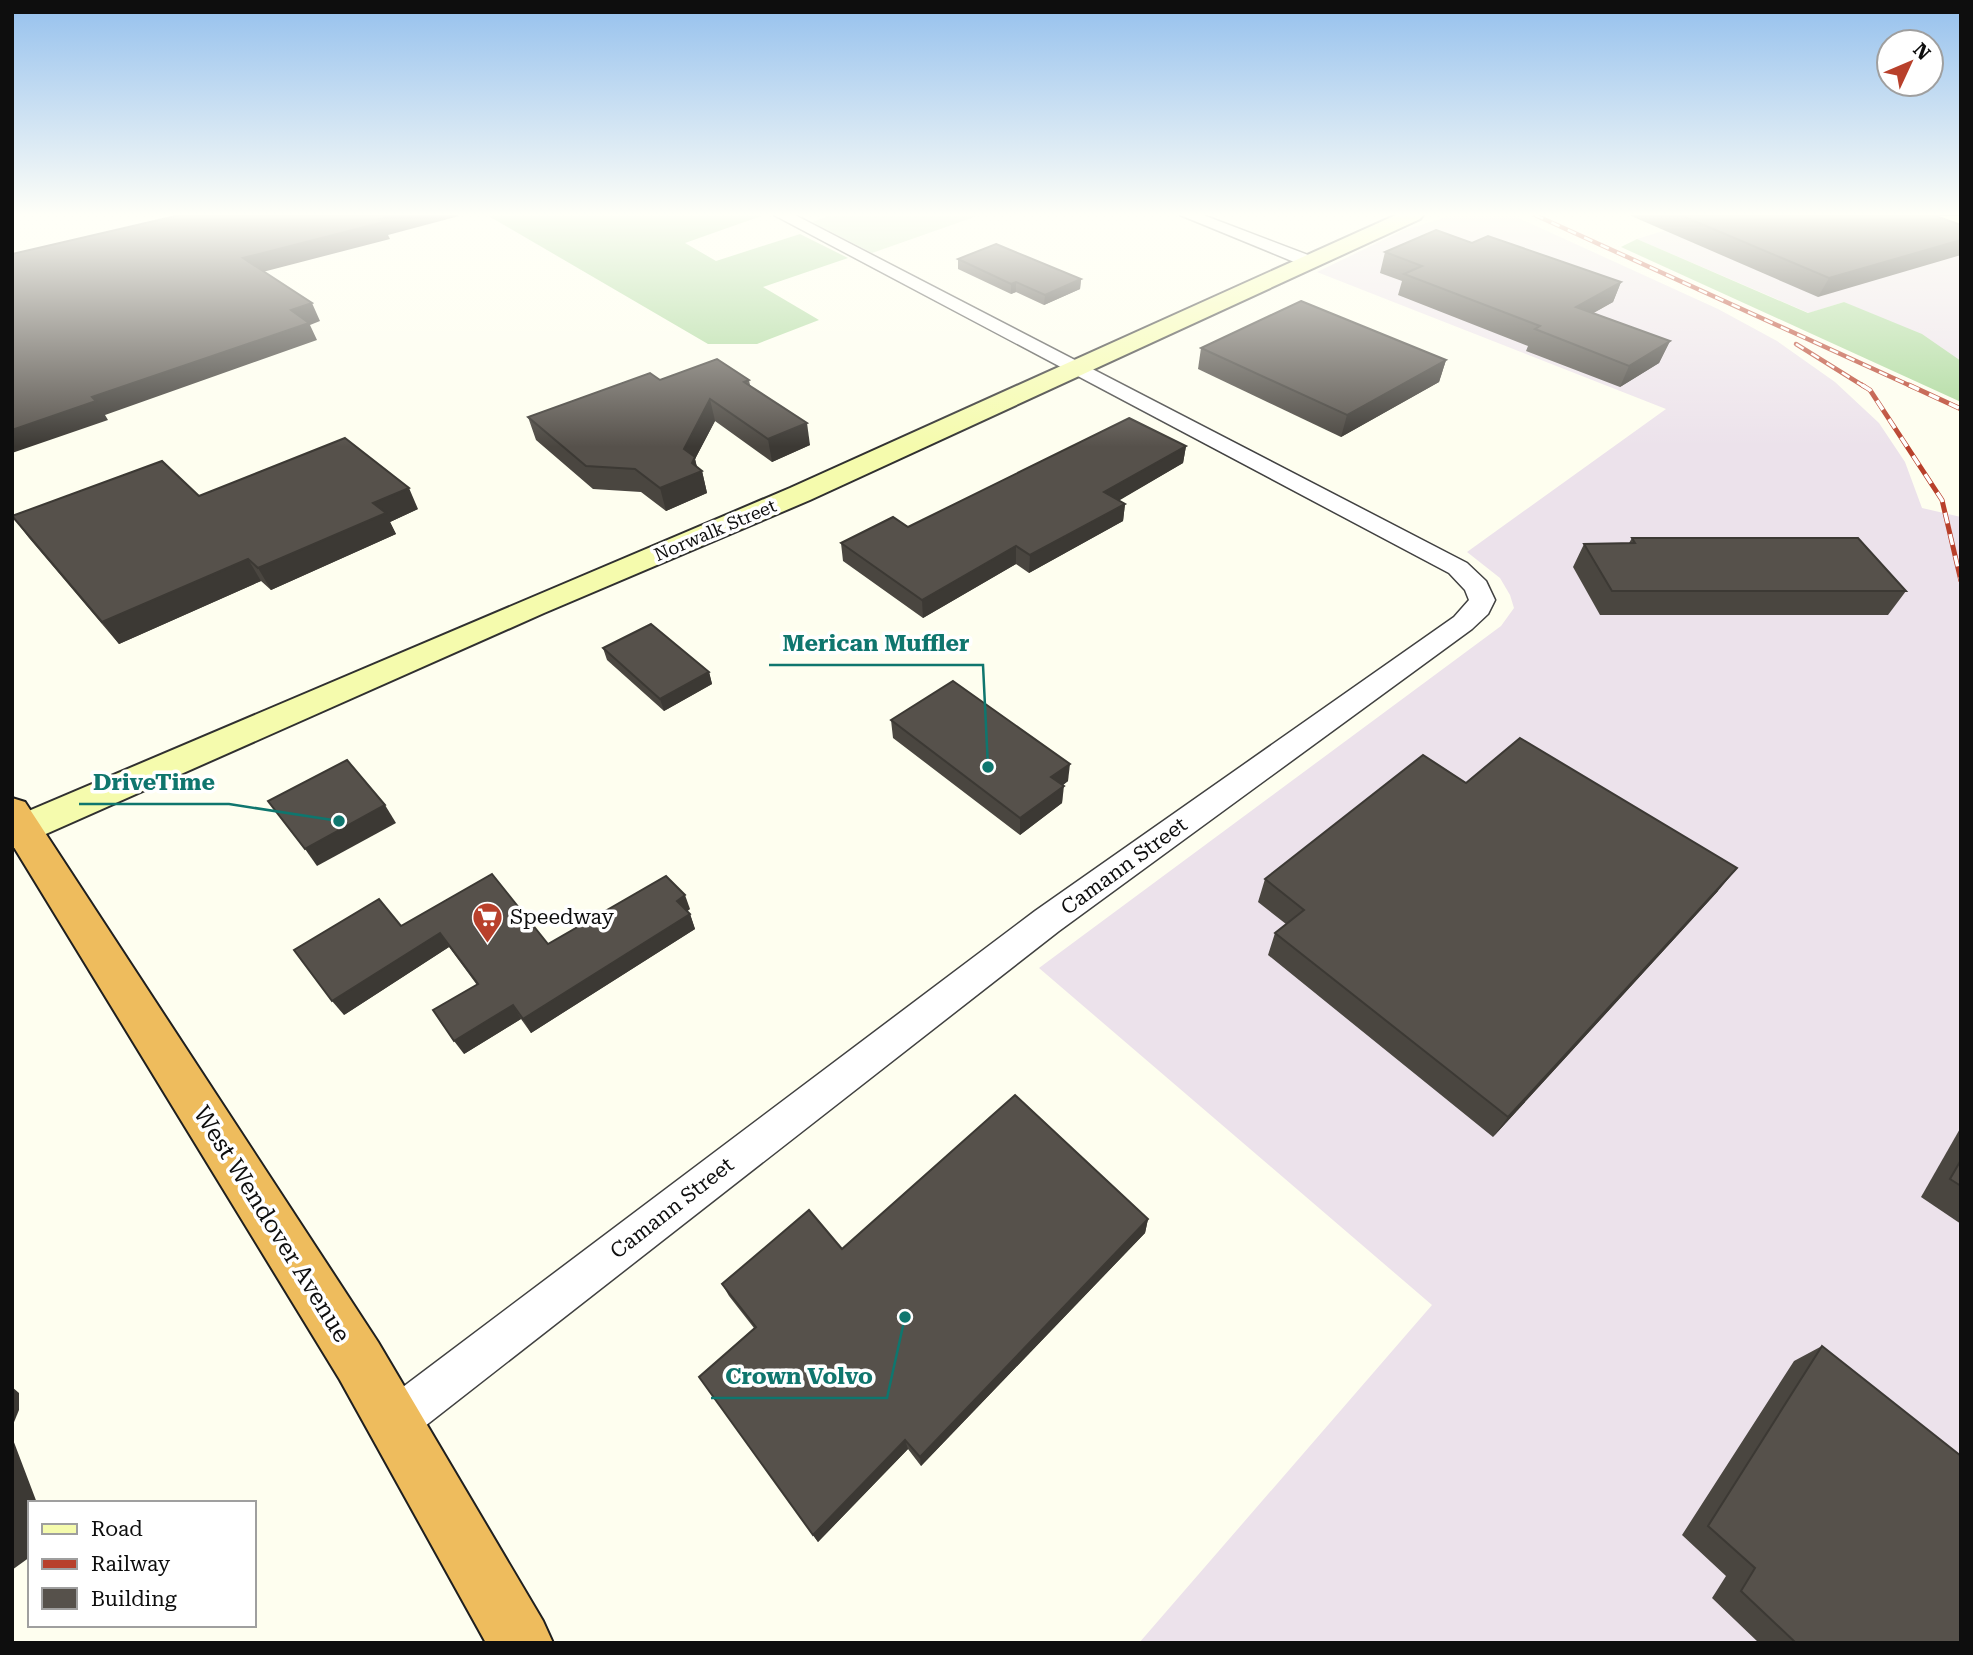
<svg xmlns="http://www.w3.org/2000/svg" width="1973" height="1655" viewBox="0 0 1973 1655" font-family="'Roboto Serif',serif">
	<style>
		.industrial { fill: #ece2eb }
		.green { fill: #c9e7ba }
		.forest { fill: #aad89a }
		.lines { fill: none; stroke-linecap: round; stroke-linejoin: round }
		.street-casing { stroke: #414141; stroke-width: 3 }
		.secondary-casing { stroke: #303030; stroke-width: 4 }
		.highway-casing { stroke: #1f1f1f; stroke-width: 4 }
		.street { fill: #fff; fill-rule: evenodd }
		.secondary { fill: #f5fbad; fill-rule: evenodd }
		.highway { fill: #eebc5d; fill-rule: evenodd }
		.rail-far1-casing { stroke: #b8402b; stroke-width: 4.5 }
		.rail-casing { stroke: #b8402b; stroke-width: 5 }
		.rail-far1 { stroke: #fff; stroke-width: 2.5; stroke-dasharray: 9; stroke-linecap: butt }
		.rail { stroke: #fff; stroke-width: 3.5; stroke-dasharray: 11; stroke-linecap: butt }
		.wall { fill: #4a4640 }
		.shaded-wall { fill: #3c3934 }
		.building { fill: #56514b; stroke: #3c3934; stroke-width: 2 }
		.labels { text-anchor: middle; dominant-baseline: central; stroke-width: 7; stroke-linejoin: round; paint-order: stroke }
		.far-street-label { font-size: 18px; fill: #0e0e0e; stroke: #fff }
		.street-label { font-size: 21px; fill: #0e0e0e; stroke: #fff }
		.poi-label { font-size: 21px; fill: #0e0e0e; stroke: #fff; text-anchor: start }
		.near-street-label { font-size: 24px; fill: #0e0e0e; stroke: #fff }
		.leader { fill: none; stroke: #0f766e; stroke-width: 2.5 }
		.callout-dot { fill: #0f766e; stroke: #fff; stroke-width: 2.5 }
		.callout-label { font-size: 23px; text-anchor: middle; font-weight: bold; fill: #0f766e; stroke: #fff; stroke-width: 7; stroke-linejoin: round; paint-order: stroke }
	</style>
	<rect width="100%" height="100%" fill="#fefeef"/>
	<g class="industrial">
		<path d="M1454,215H1512L1718,309L1777,341L1835,382L1879,423L1905,462L1922,508L1961,517V1643H1139L1432,1305L1039,968L1501,626L1514,608L1510,595L1500,578L1467,552L1666,409L1317,272L1404,230Z"/>
		<path d="M1715,215H1875L1961,244V361L1844,302L1809,313L1637,239Z"/>
	</g>
	<path class="green" d="M831,215H980L872,253L812,222Z"/>
	<g class="forest">
		<path d="M487,215H764L685,243L716,261L800,234L848,258L763,287L819,320L757,344H708Z"/>
		<path d="M1637,239L1808,313L1844,302L1922,334L1961,361V402L1621,247Z"/>
	</g>
	<g class="lines">
		<defs>
			<g id="street">
				<path d="M774,215H795L1467,563L1486,581L1495,600L1488,614L1472,629L1059,931L411,1437L395,1444L379,1437L372,1421L379,1405L1035,911L1454,617L1469,600L1465,590L1449,573Z"/>
				<path d="M1180,215H1203L1316,258L1319,262L1316,266H1304Z"/>
			</g>
			<g id="secondary">
				<path d="M1396,215H1423L1420,219L810,500L544,613L12,849V818L790,488Z"/>
				<path d="M1906,215L1961,216V228L1916,221Z"/>
			</g>
			<path id="highway" d="M12,798L25,802L378,1342L543,1621L553,1643H486L340,1380L12,844Z"/>
		</defs>
		<use href="#street" class="street-casing"/>
		<use href="#secondary" class="secondary-casing"/>
		<use href="#highway" class="highway-casing"/>
		<use href="#street" class="street"/>
		<use href="#secondary" class="secondary"/>
		<use href="#highway" class="highway"/>
		<defs>
			<g id="rail-far1">
				<path d="M1535,215L1913,387"/>
				<path d="M1796,344L1865,387"/>
			</g>
			<g id="rail">
				<path d="M1862,385L1870,390L1942,500L1961,581"/>
				<path d="M1909,385L1961,409"/>
			</g>
		</defs>
		<use href="#rail-far1" class="rail-far1-casing"/>
		<use href="#rail" class="rail-casing"/>
		<use href="#rail-far1" class="rail-far1"/>
		<use href="#rail" class="rail"/>
	</g>
	<g class="wall">
		<path d="M1629,215H1933L1818,297Z"/>
		<path d="M1472,243L1621,282L1613,302L1593,313L1670,341L1659,363L1620,387L1526,351L1528,346L1398,295L1402,281L1380,273L1385,252Z"/>
		<path d="M958,259L1081,279L1080,289L1044,305L1016,292L1011,294L958,269Z"/>
		<path d="M1201,348L1446,360L1439,382L1341,437L1198,369Z"/>
		<path d="M660,380H749L750,385L810,445L772,462L715,421L695,459L697,467L702,471L707,493L666,511L641,492L593,489L536,440L528,417Z"/>
		<path d="M1186,446L1183,463L1119,500L1125,504L1123,521L1029,573L1016,564L923,618L843,561L841,543L908,527Z"/>
		<path d="M199,496L418,509L390,522L396,534L271,590L261,581L119,644L29,538L12,516Z"/>
		<path d="M1632,538L1906,591L1888,615H1600L1573,567L1584,544L1629,543Z"/>
		<path d="M603,648L709,672L712,684L664,711L607,660Z"/>
		<path d="M891,720L1068,781L1063,785L1062,803L1020,835L893,738Z"/>
		<path d="M1466,783L1718,891L1493,1137L1268,955L1275,933L1286,924L1258,902L1265,879Z"/>
		<path d="M690,909L687,911L690,914L695,929L531,1033L521,1019L464,1054L477,985L449,947L344,1015L401,926L548,944Z"/>
		<path d="M1961,1127V1224L1921,1197Z"/>
		<path d="M1148,1219L1145,1233L921,1466L908,1449L818,1542L699,1377L754,1328L729,1296L722,1284L842,1249Z"/>
		<path d="M1822,1346L1961,1643H1759L1712,1598L1726,1576L1682,1535L1794,1361Z"/>
	</g>
	<g class="shaded-wall">
		<path d="M393,215H458L459,216L388,235L390,239L251,275L243,258Z"/>
		<path d="M1961,240V255L1818,297L1829,278Z"/>
		<path d="M1081,279L1080,289L1044,305L1045,295Z"/>
		<path d="M1016,282V292L1011,294V284Z"/>
		<path d="M1621,282L1613,302L1567,328L1576,307Z"/>
		<path d="M312,303L320,321L310,325L317,340L105,415L108,420L12,453V430L92,397L291,310Z"/>
		<path d="M1670,341L1659,363L1620,387L1629,366Z"/>
		<path d="M1446,360L1439,382L1341,437L1347,415Z"/>
		<path d="M710,399L715,421L695,459L698,472L702,471L707,493L666,511L660,488L684,449Z"/>
		<path d="M807,423L810,445L772,462L768,439Z"/>
		<path d="M1186,446L1183,463L1103,510L1104,492Z"/>
		<path d="M409,488L418,509L390,522L396,534L271,590L258,568L373,503Z"/>
		<path d="M1125,504L1123,521L1029,573L1030,555Z"/>
		<path d="M1016,546V564L923,618L922,600Z"/>
		<path d="M248,559L261,581L119,644L102,622Z"/>
		<path d="M709,672L712,684L664,711L660,699Z"/>
		<path d="M1070,764L1068,781L1050,795L1051,777Z"/>
		<path d="M1064,786L1062,803L1020,835V818Z"/>
		<path d="M385,805L396,823L317,866L305,849Z"/>
		<path d="M1737,868L1718,891L1493,1137L1508,1117Z"/>
		<path d="M685,895L690,909L682,915L677,901Z"/>
		<path d="M690,914L695,929L531,1033L523,1019Z"/>
		<path d="M440,933L449,947L344,1015L332,1001Z"/>
		<path d="M513,1005L521,1019L464,1054L454,1041Z"/>
		<path d="M1148,1219L1145,1233L921,1466L920,1457Z"/>
		<path d="M12,1387L19,1393V1410L12,1427Z"/>
		<path d="M12,1437L37,1503H30V1557L12,1570Z"/>
		<path d="M905,1440L908,1449L818,1542L813,1535Z"/>
	</g>
	<g class="building">
		<path d="M180,215H393L379,219L384,222L243,258L312,303L291,310L309,323L92,397L96,401L12,430V254Z"/>
		<path d="M1680,215H1933L1961,225V240L1829,278Z"/>
		<path d="M1436,230L1472,243L1488,236L1621,282L1576,307L1670,341L1629,366L1535,329L1540,326L1404,274L1422,266L1385,252Z"/>
		<path d="M996,244L1081,279L1045,295L1016,282L1011,284L958,259Z"/>
		<path d="M1301,301L1446,360L1347,415L1201,348Z"/>
		<path d="M717,359L749,380L744,382L807,423L768,439L710,399L684,449L695,457L692,463L702,471L660,488L635,469L586,466L528,417L650,373L660,380Z"/>
		<path d="M1129,418L1186,446L1104,492L1125,504L1030,555L1016,546L922,600L841,543L893,517L908,527Z"/>
		<path d="M345,438L409,488L373,503L386,513L258,568L248,559L102,622L12,516L162,461L199,496Z"/>
		<path d="M1632,538H1858L1906,591H1612L1584,544L1635,543Z"/>
		<path d="M651,624L709,672L660,699L603,648Z"/>
		<path d="M953,681L1070,764L1051,777L1064,786L1020,818L891,720Z"/>
		<path d="M1520,738L1737,868L1508,1117L1275,933L1304,910L1265,879L1423,755L1466,783Z"/>
		<path d="M347,760L385,805L305,849L268,801Z"/>
		<path d="M492,874L548,944L666,876L685,895L677,901L690,914L523,1019L513,1005L454,1041L433,1010L478,984L440,933L332,1001L294,950L379,899L401,926Z"/>
		<path d="M1015,1095L1148,1219L920,1457L905,1440L813,1535L699,1377L756,1327L722,1284L809,1210L842,1249Z"/>
		<path d="M1961,1160V1186L1950,1179Z"/>
		<path d="M1822,1346L1961,1456V1643H1796L1741,1591L1755,1568L1708,1526Z"/>
	</g>
	<linearGradient id="sky" x2="0" y2="1"><stop stop-color="#94c0ed"/><stop offset="0.48" stop-color="#fffff8"/><stop offset="1" stop-color="#fffff8" stop-opacity="0"/></linearGradient>
	<rect width="1973" height="447" fill="url(#sky)"/>
	<defs>
		<symbol id="supermarket-pin" viewBox="-11 -11 22 30"><path d="M0 17L-7.5 6A9.5 9.5 0 1 1 7.5 6Z" fill="#b8402b" stroke="#fff"/><path d="M-6-5.5h2.5l.6 2H6L4.5 2H-2.5L-4.4-4H-6ZM-1.5 3.2a1.3 1.3 0 1 0 .1 0ZM3 3.2a1.3 1.3 0 1 0 .1 0Z" fill="#fff"/></symbol>
	</defs>
	<g fill-rule="evenodd">
		<use href="#supermarket-pin" x="470" y="900" width="35" height="47"/>
	</g>
	<g class="labels">
		<g class="far-street-label">
			<text transform="translate(715 530) rotate(-23)">Norwalk Street</text>
		</g>
		<g class="street-label">
			<text transform="translate(1124 866) rotate(-36)">Camann Street</text>
			<text transform="translate(672 1208) rotate(-38)">Camann Street</text>
		</g>
		<g class="poi-label">
			<text x="510" y="917">Speedway</text>
		</g>
		<g class="near-street-label">
			<text transform="translate(272 1224) rotate(58)">West Wendover Avenue</text>
		</g>
	</g>
	<path class="leader" d="M988 767L983 665H769M339 821L229 804H79M905 1317L887 1398H711"/>
	<g class="callout-dot">
		<circle cx="988" cy="767" r="7"/>
		<circle cx="339" cy="821" r="7"/>
		<circle cx="905" cy="1317" r="7"/>
	</g>
	<g class="callout-label">
		<text x="876" y="651">Merican Muffler</text>
		<text x="154" y="790">DriveTime</text>
		<text x="799" y="1384">Crown Volvo</text>
	</g>
	<rect width="1973" height="1655" fill="none" stroke="#0e0e0e" stroke-width="28"/>
	<rect x="28" y="1501" width="228" height="126" fill="#ffffff" stroke="#9f9f9f" stroke-width="2"/>
	<rect x="42" y="1524" width="35" height="10" fill="#f5fbad" stroke="#9f9f9f" stroke-width="2"/>
	<text x="91" y="1536" font-size="21" fill="#0e0e0e">Road</text>
	<rect x="42" y="1559" width="35" height="10" fill="#b8402b" stroke="#9f9f9f" stroke-width="2"/>
	<text x="91" y="1571" font-size="21" fill="#0e0e0e">Railway</text>
	<rect x="42" y="1588" width="35" height="21" fill="#56514b" stroke="#9f9f9f" stroke-width="2"/>
	<text x="91" y="1606" font-size="21" fill="#0e0e0e">Building</text>
	<g transform="translate(1910 63) rotate(46)"><circle r="33" fill="#ffffff" stroke="#9f9f9f" stroke-width="2"/>
	<path d="M0-5L12 26L0 18L-12 26Z" fill="#b8402b"/>
	<text y="-10" font-size="19" font-weight="bold" text-anchor="middle" fill="#0e0e0e">N</text>
	</g>
</svg>
